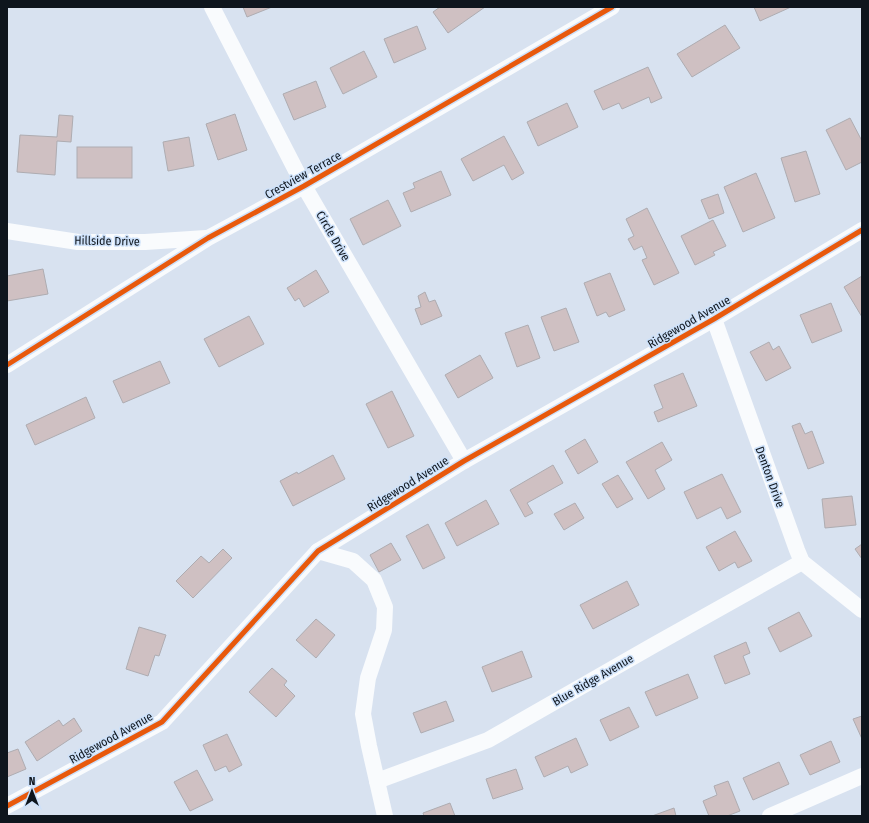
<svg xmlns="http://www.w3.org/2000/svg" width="869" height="823" viewBox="0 0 869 823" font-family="'Fira Sans Condensed',sans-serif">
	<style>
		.building { fill: #cfc0c2; stroke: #aeacb1 }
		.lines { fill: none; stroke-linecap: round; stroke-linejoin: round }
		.minor { stroke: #f9fbfd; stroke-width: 16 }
		.cycleway-casing { stroke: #cde1fa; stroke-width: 8 }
		.cycleway { stroke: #e8590c; stroke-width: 5 }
		.labels { text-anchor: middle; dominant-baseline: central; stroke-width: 3; stroke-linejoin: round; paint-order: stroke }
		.street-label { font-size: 12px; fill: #0e151d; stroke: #cde1fa }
	</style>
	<rect width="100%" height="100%" fill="#d8e2f0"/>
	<g class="building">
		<path d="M243,7H272L247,17Z"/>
		<path d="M440,7H485L448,33L433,12Z"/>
		<path d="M754,7H791L760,21Z"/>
		<path d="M725,25L740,48L692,77L677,54Z"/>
		<path d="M417,26L426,49L394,63L384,39Z"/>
		<path d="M364,51L377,77L343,94L330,68Z"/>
		<path d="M648,67L662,98L651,103L649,97L622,109L619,103L603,110L594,91Z"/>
		<path d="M316,81L326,107L294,120L283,94Z"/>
		<path d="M567,103L578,127L538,146L527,122Z"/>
		<path d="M235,114L247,150L218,160L206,124Z"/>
		<path d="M59,115L73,116L71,142L57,141L55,175L17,172L20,135L57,137Z"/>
		<path d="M850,118L862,141V162L846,170L826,130Z"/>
		<path d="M504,136L524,173L512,180L504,165L473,181L461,159Z"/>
		<path d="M189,137L194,166L168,171L163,142Z"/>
		<rect x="77" y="147" width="55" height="31"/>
		<path d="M806,151L820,194L795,202L781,158Z"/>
		<path d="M441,171L451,195L411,212L403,193L415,188L413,183Z"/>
		<path d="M756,173L775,218L743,232L724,187Z"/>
		<path d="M718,194L724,213L709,219L701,200Z"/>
		<path d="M388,200L401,226L363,245L350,219Z"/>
		<path d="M647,208L679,273L654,285L642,260L647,258L642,246L634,250L628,239L634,236L626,219Z"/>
		<path d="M713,220L726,246L713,252L715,255L695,265L681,236Z"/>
		<path d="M43,269L48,294L7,301V276Z"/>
		<path d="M316,270L329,292L304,307L299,298L295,301L287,288Z"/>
		<path d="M610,273L625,310L609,317L606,312L597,316L584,283Z"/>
		<path d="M862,276V317L844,287Z"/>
		<path d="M425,292L429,302L435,300L442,316L421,325L415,309L421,307L418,296Z"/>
		<path d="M831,303L842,331L812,343L800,315Z"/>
		<path d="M566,308L579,342L554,351L541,317Z"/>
		<path d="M249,316L264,344L219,367L204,339Z"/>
		<path d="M528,325L540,358L517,367L505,333Z"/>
		<path d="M769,342L773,350L779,346L791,368L766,381L750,352Z"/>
		<path d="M480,355L493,378L458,398L445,375Z"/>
		<path d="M160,361L170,383L123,403L113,381Z"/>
		<path d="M683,373L697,406L658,422L654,412L663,408L654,385Z"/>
		<path d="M392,391L414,436L388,448L366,404Z"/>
		<path d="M86,397L95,418L35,445L26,425Z"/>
		<path d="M800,423L805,434L812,431L824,463L808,469L792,426Z"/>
		<path d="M585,439L598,462L578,474L565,451Z"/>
		<path d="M662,442L672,460L655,470L665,489L648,499L626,462Z"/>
		<path d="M333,455L345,479L293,506L280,481L297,472L298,474Z"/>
		<path d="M553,465L563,483L527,503L533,513L525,517L510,490Z"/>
		<path d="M722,474L741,512L727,519L721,507L697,519L684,492Z"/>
		<path d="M618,475L633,499L617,508L602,484Z"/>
		<path d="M852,496L856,525L825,528L822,499Z"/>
		<path d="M486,500L499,524L457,546L445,523Z"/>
		<path d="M575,503L584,518L564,530L554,514Z"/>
		<path d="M428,524L445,558L423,569L406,536Z"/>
		<path d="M735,531L752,561L738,568L735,562L719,571L706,547Z"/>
		<path d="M391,543L401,560L379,572L370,555Z"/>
		<path d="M862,544V559L855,549Z"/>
		<path d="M223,549L232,558L193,598L176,581L201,556L209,563Z"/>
		<path d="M627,581L639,605L593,629L580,605Z"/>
		<path d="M799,612L812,636L780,652L768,628Z"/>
		<path d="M316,619L335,635L316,658L296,640Z"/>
		<path d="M139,627L166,635L159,656L155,655L148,676L126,669Z"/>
		<path d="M746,642L750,653L743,656L750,674L725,684L714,656Z"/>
		<path d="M522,651L532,677L492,692L482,667Z"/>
		<path d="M272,668L287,681L284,685L295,696L276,717L249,692Z"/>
		<path d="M688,674L698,698L656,716L645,692Z"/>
		<path d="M446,701L454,721L421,733L413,713Z"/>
		<path d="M629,707L639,727L610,741L600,720Z"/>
		<path d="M862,716V739L853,719Z"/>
		<path d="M74,718L82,731L37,761L25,742L59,720L63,726Z"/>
		<path d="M227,734L242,765L229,772L226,766L215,771L203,745Z"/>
		<path d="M576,738L588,765L571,773L568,766L544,777L535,757Z"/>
		<path d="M831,741L840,762L810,775L800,755Z"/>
		<path d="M18,749L26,769L7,777V753Z"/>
		<path d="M779,762L789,784L753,800L743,778Z"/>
		<path d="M516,769L523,789L493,799L486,779Z"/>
		<path d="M197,770L213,800L190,811L174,782Z"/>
		<path d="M728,781L740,811L727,816H709L703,801L717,795L714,786Z"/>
		<path d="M450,803L455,816H424L423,813Z"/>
		<path d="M674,808L676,816H652Z"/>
	</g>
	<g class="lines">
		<g class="minor">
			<path d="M212,7L304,186L464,461"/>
			<path d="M7,231L78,242H145L206,238"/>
			<path d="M714,319L797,550L802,562L862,610"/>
			<path d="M7,365L208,238L304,186L612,7"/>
			<path d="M318,551L353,561L374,580L385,607L384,630L368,678L363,714L369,746L385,816"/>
			<path d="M377,781L488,740L654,645L802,562"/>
			<path d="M7,806L162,722L318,551L464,461L714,319L862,230"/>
			<path d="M770,816L862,776"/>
		</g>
		<defs>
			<g id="cycleway">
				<path d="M7,365L208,238L304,186L612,7"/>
				<path d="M7,806L162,722L318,551L464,461L714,319L862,230"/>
			</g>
		</defs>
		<use href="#cycleway" class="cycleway-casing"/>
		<use href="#cycleway" class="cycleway"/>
	</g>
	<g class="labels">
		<g class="street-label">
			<text transform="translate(303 175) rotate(-29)">Crestview Terrace</text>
			<text transform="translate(333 236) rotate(60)">Circle Drive</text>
			<text transform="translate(107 241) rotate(1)">Hillside Drive</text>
			<text transform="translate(689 322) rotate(-30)">Ridgewood Avenue</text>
			<text transform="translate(770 477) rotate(70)">Denton Drive</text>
			<text transform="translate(408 484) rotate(-32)">Ridgewood Avenue</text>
			<text transform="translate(593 680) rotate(-30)">Blue Ridge Avenue</text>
			<text transform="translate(111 738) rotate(-29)">Ridgewood Avenue</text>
		</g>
	</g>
	<rect width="869" height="823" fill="none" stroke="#0e151d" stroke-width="16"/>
	<g transform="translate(32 791)" stroke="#cde1fa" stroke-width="3" paint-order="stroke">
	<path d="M0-3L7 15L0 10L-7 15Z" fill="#0e151d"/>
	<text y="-6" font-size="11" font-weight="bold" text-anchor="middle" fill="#0e151d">N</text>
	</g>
</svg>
